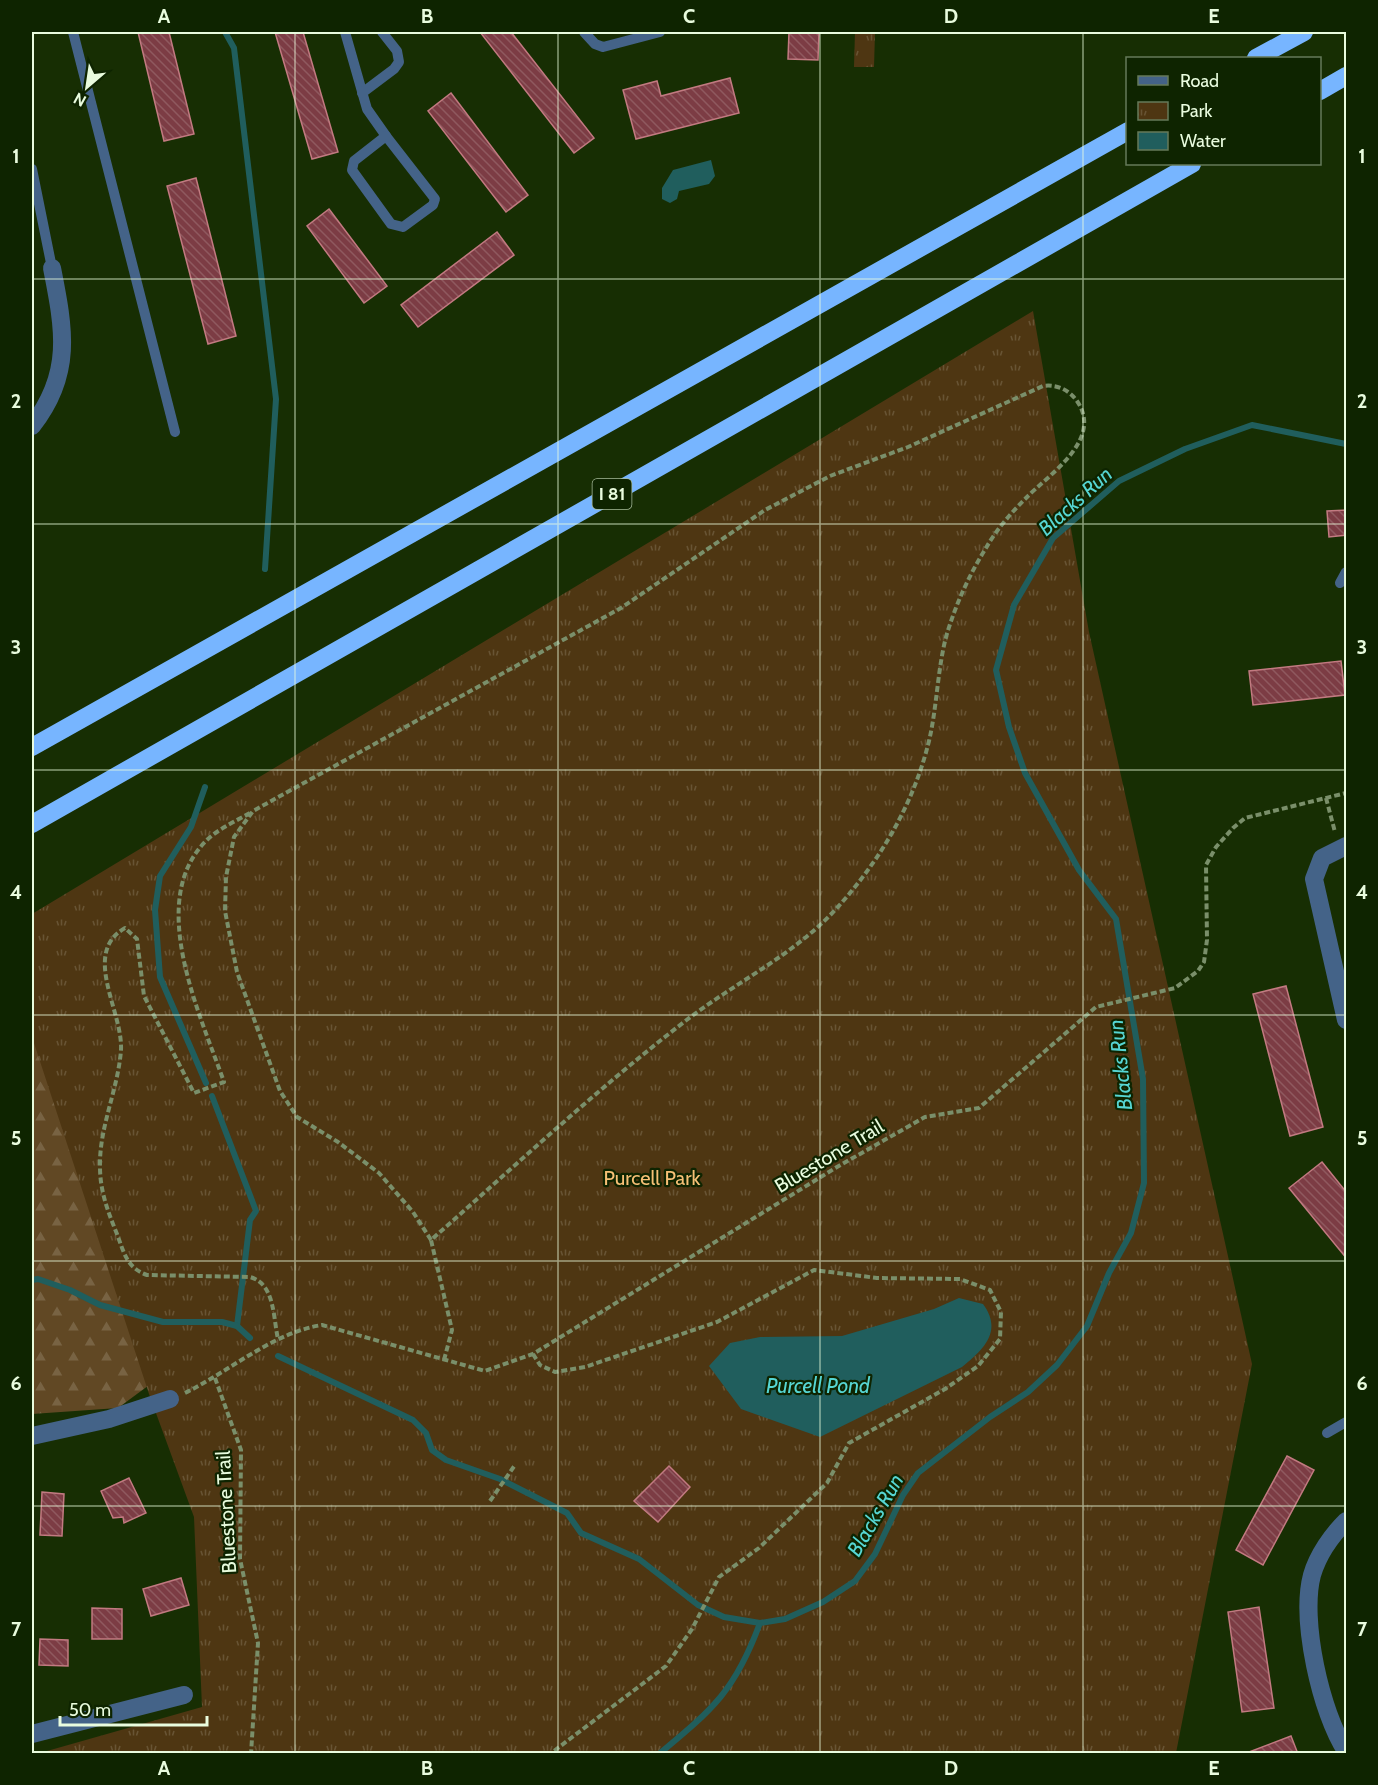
<svg xmlns="http://www.w3.org/2000/svg" width="1378" height="1785" viewBox="0 0 1378 1785" font-family="Cabin,sans-serif">
	<style>
		.forest { fill: url(#forest-firs) }
		.park { fill: url(#park-tufts) }
		.water { fill: #205e5d }
		.lines { fill: none; stroke-linecap: round; stroke-linejoin: round }
		.stream { stroke: #205e5d; stroke-width: 6 }
		.building { fill: url(#building-back-hatch); stroke: #c27a81; stroke-width: 1.5 }
		.path { stroke: #7a8f6a; stroke-width: 4; stroke-dasharray: 6 3; stroke-linecap: butt }
		.lane { stroke: #446388; stroke-width: 10 }
		.street { stroke: #446388; stroke-width: 18 }
		.highway { stroke: #77b5ff; stroke-width: 18 }
		.grid { fill: none; stroke: #e9fcde; stroke-width: 1.5; stroke-opacity: 0.55 }
		.labels { text-anchor: middle; dominant-baseline: central; stroke-width: 4.5; stroke-linejoin: round; paint-order: stroke }
		.shield { fill: #0e2400; stroke: #a7bb9b; stroke-width: 1.5 }
		.shield-label { font-size: 18px; font-weight: bold; fill: #e9fcde }
		.street-label { font-size: 20px; fill: #e9fcde; stroke: #0e2400 }
		.park-label { font-size: 20px; fill: #f7c076; stroke: #0e2400 }
		.water-label { font-size: 21px; font-style: italic; fill: #56d6d3; stroke: #0e2400 }
		.neatline { fill: none; stroke: #e9fcde; stroke-width: 2 }
		.grid-label { font-size: 20px; text-anchor: middle; font-weight: bold; fill: #e9fcde }
	</style>
	<defs>
		<pattern id="forest-firs" width="22" height="20" patternUnits="userSpaceOnUse" patternTransform="scale(1.5)"><rect width="22" height="20" fill="#614824"/><path d="M5 1l3.5 6h-7zM16 11l3.5 6h-7z" fill="#786343"/></pattern>
		<pattern id="park-tufts" width="24" height="20" patternUnits="userSpaceOnUse" patternTransform="scale(1.5)"><rect width="24" height="20" fill="#4e3612"/><path d="M3 7l-1-3M5 7V3M7 7l1-3M15 17l-1-3M17 17v-4M19 17l1-3" fill="none" stroke="#685434"/></pattern>
		<pattern id="building-back-hatch" width="6" height="6" patternUnits="userSpaceOnUse" patternTransform="scale(1.5)"><rect width="6" height="6" fill="#7c3c44"/><path d="M-1 5l2 2M0 0l6 6M5-1l2 2" fill="none" stroke="#8f595f"/></pattern>
	</defs>
	<rect width="100%" height="100%" fill="#172e03"/>
	<path class="forest" d="M32,977L160,1377L118,1408L32,1414Z"/>
	<g class="park">
		<path d="M855,32H875L874,67H854Z"/>
		<path d="M1033,311L1089,632L1252,1364L1176,1753H40L202,1707L194,1517L149,1394L32,1037V914Z"/>
	</g>
	<g class="water">
		<path d="M711,160L715,176L709,184L679,191L677,199L670,203L662,199V188L673,170Z"/>
		<path d="M959,1298L983,1304C1003,1331 984,1349 962,1367L820,1437L741,1409L709,1366L730,1343L760,1337L842,1336L934,1309Z"/>
	</g>
	<g class="lines">
		<g class="stream">
			<path d="M225,32L234,48L276,399L265,569"/>
			<path d="M205,787L191,827L160,876L155,910L160,977L206,1083"/>
			<path d="M212,1096L256,1211L250,1220L237,1326"/>
			<path d="M32,1280L38,1279L70,1290L100,1305L163,1322H222L237,1326L250,1338"/>
			<path d="M278,1356L413,1420L426,1433L432,1450L446,1460L500,1479L567,1513L581,1533L639,1559L698,1605L724,1617L760,1623"/>
			<path d="M659,1754C713,1709 735,1691 760,1623L785,1619L823,1602L855,1581L875,1554L903,1495L918,1473L990,1417L1028,1392L1057,1365L1087,1326L1109,1273L1131,1233L1144,1183L1143,1079L1116,919L1079,870L1025,773L1009,727L996,670L1014,605L1053,538L1119,481L1185,449L1252,425L1346,444"/>
		</g>
	</g>
	<g class="building">
		<path d="M138,32H169L194,134L164,141Z"/>
		<path d="M275,32H303L338,152L312,159Z"/>
		<path d="M480,32H511L594,138L574,153Z"/>
		<path d="M789,32H819L818,60L788,59Z"/>
		<path d="M730,78L739,113L636,139L623,90L657,81L661,96Z"/>
		<path d="M451,93L528,195L506,212L428,111Z"/>
		<path d="M196,178L236,336L208,344L167,186Z"/>
		<path d="M329,209L387,286L364,303L307,226Z"/>
		<path d="M497,232L514,255L418,327L401,305Z"/>
		<path d="M1347,510V535L1329,537L1327,511Z"/>
		<path d="M1341,661L1345,695L1253,705L1249,671Z"/>
		<path d="M1286,986L1323,1127L1290,1136L1253,994Z"/>
		<path d="M1322,1162L1347,1193V1259L1289,1188Z"/>
		<path d="M1287,1456L1314,1470L1263,1565L1236,1550Z"/>
		<path d="M669,1466L690,1487L658,1522L634,1501Z"/>
		<path d="M129,1478L146,1513L124,1523L123,1517L113,1518L101,1491Z"/>
		<path d="M42,1492L64,1494L62,1536L40,1535Z"/>
		<path d="M181,1578L189,1605L151,1616L143,1589Z"/>
		<path d="M1259,1607L1274,1708L1242,1712L1228,1612Z"/>
		<path d="M92,1608L122,1609V1639H92Z"/>
		<path d="M40,1639L68,1640V1666L39,1665Z"/>
		<path d="M1291,1736L1298,1754H1249V1752Z"/>
	</g>
	<g class="lines">
		<g class="path">
			<path d="M1326,798L1335,832"/>
			<path d="M250,813C236,821 220,828 208,839C144,899 201,1016 224,1082L194,1093L144,996L137,939L125,928C81,953 123,1011 121,1050C118,1090 99,1127 100,1167C100,1191 108,1212 117,1234C124,1253 127,1268 147,1275L250,1277C275,1284 273,1317 278,1339"/>
			<path d="M431,1240L413,1212L379,1173L338,1142L297,1117L280,1091L237,972L225,911L226,877L234,837L253,811L621,608L765,510L830,476L908,447L1043,386C1057,384 1069,390 1077,401C1104,440 1048,475 1026,498C1011,513 996,530 986,548C969,575 955,606 946,637C937,672 937,710 928,745C912,807 879,862 836,909C793,956 734,983 684,1022C596,1090 514,1167 431,1240L452,1330L444,1360"/>
			<path d="M533,1354L540,1365L555,1372L585,1367L717,1322L814,1270L877,1278L960,1279L990,1290L1001,1312L1000,1339L978,1366L945,1389L849,1443L827,1483L759,1548L719,1577L692,1629L666,1666L550,1754"/>
			<path d="M215,1378L241,1450L240,1559L258,1643L251,1754"/>
			<path d="M185,1393C230,1371 272,1333 322,1325L485,1371L533,1354L837,1167L925,1117L979,1108L1096,1007L1175,988L1198,971L1204,962L1207,940L1206,865L1216,847L1233,828L1245,818L1346,793"/>
			<path d="M490,1501L515,1465"/>
		</g>
		<g class="lane">
			<path d="M73,32L175,432"/>
			<path d="M345,32L367,109L386,136"/>
			<path d="M584,32L595,44L603,47L660,32"/>
			<path d="M362,93L394,69L399,62L397,51L382,32"/>
			<path d="M386,136L435,199L433,205L403,227L391,224L352,170L354,161Z"/>
			<path d="M32,169L52,268"/>
			<path d="M1340,583L1346,572"/>
			<path d="M1327,1433L1346,1422"/>
		</g>
		<g class="street">
			<path d="M32,426C73,374 64,329 52,268"/>
			<path d="M1346,846L1322,858L1314,879L1346,1020"/>
			<path d="M32,1436L109,1419L170,1399"/>
			<path d="M1346,1521C1332,1535 1318,1555 1312,1575C1300,1620 1321,1713 1346,1751"/>
			<path d="M32,1734L184,1695"/>
		</g>
		<g class="highway">
			<path d="M1256,58L1304,32"/>
			<path d="M1320,91L1346,76"/>
			<path d="M32,747L1128,131"/>
			<path d="M32,824L1192,164"/>
		</g>
	</g>
	<path class="grid" d="M295,32V1754M558,32V1754M820,32V1754M1083,32V1754M32,279H1346M32,524H1346M32,770H1346M32,1015H1346M32,1261H1346M32,1506H1346"/>
	<g class="labels">
		<rect class="shield" x="592.5" y="479" width="39" height="30" rx="4.5"/>
		<g class="shield-label">
			<text x="612" y="494">I 81</text>
		</g>
		<g class="street-label">
			<text transform="translate(829 1156) rotate(-31)">Bluestone Trail</text>
			<text transform="translate(226 1512) rotate(-93)">Bluestone Trail</text>
		</g>
		<g class="park-label">
			<text x="652" y="1178">Purcell Park</text>
		</g>
		<g class="water-label">
			<text transform="translate(1075 501) rotate(-42)">Blacks Run</text>
			<text transform="translate(1120 1065) rotate(-96)">Blacks Run</text>
			<text x="818" y="1385">Purcell Pond</text>
			<text transform="translate(875 1515) rotate(-60)">Blacks Run</text>
		</g>
	</g>
	<rect width="1378" height="1785" fill="none" stroke="#0e2400" stroke-width="66"/>
	<rect x="1126" y="57" width="195" height="108" fill="#0e2400" stroke="#667a59" stroke-width="1.5"/>
	<rect x="1138" y="76" width="30" height="9" fill="#446388" stroke="#667a59" stroke-width="1.5"/>
	<text x="1180" y="87" font-size="18" fill="#e9fcde">Road</text>
	<rect x="1138" y="102" width="30" height="18" fill="url(#park-tufts)" stroke="#667a59" stroke-width="1.5"/>
	<text x="1180" y="117" font-size="18" fill="#e9fcde">Park</text>
	<rect x="1138" y="132" width="30" height="18" fill="#205e5d" stroke="#667a59" stroke-width="1.5"/>
	<text x="1180" y="147" font-size="18" fill="#e9fcde">Water</text>
	<g transform="translate(87 87) rotate(209)" stroke="#0e2400" stroke-width="4.5" paint-order="stroke">
	<path d="M0-4.5L10 22L0 15L-10 22Z" fill="#e9fcde"/>
	<text y="-9" font-size="16" font-weight="bold" text-anchor="middle" fill="#e9fcde">N</text>
	</g>
	<path d="M60 1716v9h147v-9" fill="none" stroke="#e9fcde" stroke-width="3"/>
	<text x="69" y="1716" font-size="18" fill="#e9fcde" stroke="#0e2400" stroke-width="4.5" paint-order="stroke">50 m</text>
	<rect x="33" y="33" width="1312" height="1719" class="neatline"/>
	<g class="grid-label">
		<text x="164" y="23">A</text>
		<text x="427" y="23">B</text>
		<text x="689" y="23">C</text>
		<text x="951" y="23">D</text>
		<text x="1214" y="23">E</text>
		<text x="16" y="163">1</text>
		<text x="1362" y="163">1</text>
		<text x="16" y="408">2</text>
		<text x="1362" y="408">2</text>
		<text x="16" y="654">3</text>
		<text x="1362" y="654">3</text>
		<text x="16" y="899">4</text>
		<text x="1362" y="899">4</text>
		<text x="16" y="1145">5</text>
		<text x="1362" y="1145">5</text>
		<text x="16" y="1390">6</text>
		<text x="1362" y="1390">6</text>
		<text x="16" y="1636">7</text>
		<text x="1362" y="1636">7</text>
		<text x="164" y="1775">A</text>
		<text x="427" y="1775">B</text>
		<text x="689" y="1775">C</text>
		<text x="951" y="1775">D</text>
		<text x="1214" y="1775">E</text>
	</g>
</svg>
